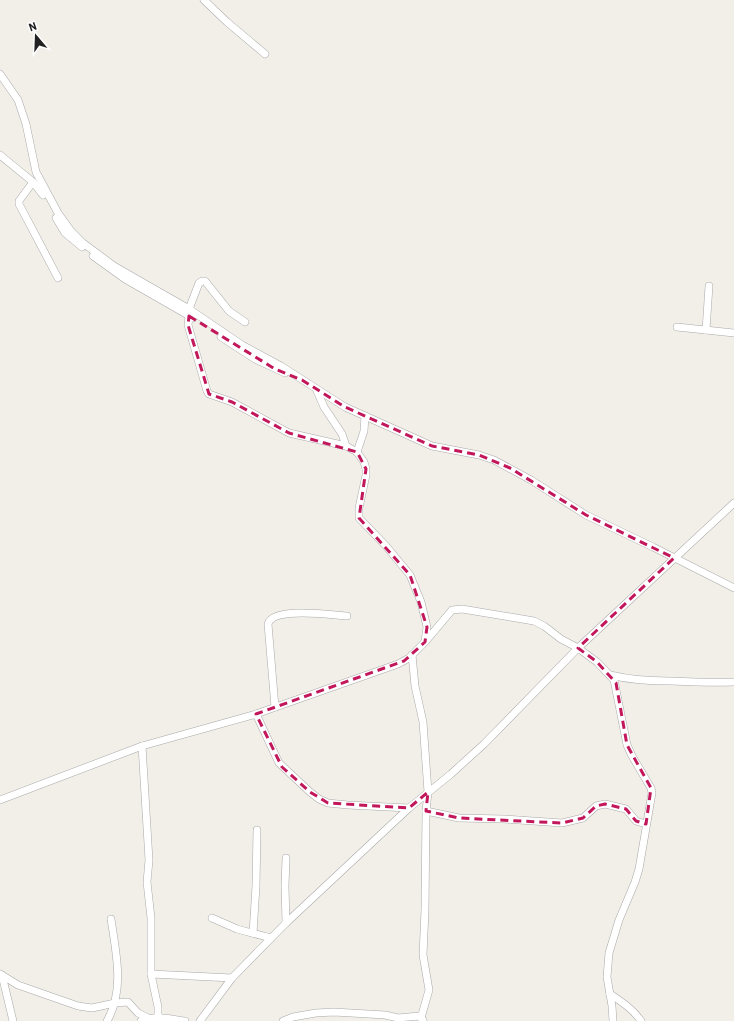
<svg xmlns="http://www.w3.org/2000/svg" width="734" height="1021" viewBox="0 0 734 1021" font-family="Barlow,sans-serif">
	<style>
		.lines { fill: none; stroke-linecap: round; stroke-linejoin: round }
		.minor-casing { stroke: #a9a9a9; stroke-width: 8 }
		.minor { stroke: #fff; stroke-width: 7 }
		.marked { fill: none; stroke: #c2185b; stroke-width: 3; stroke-dasharray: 8 5; stroke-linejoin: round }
	</style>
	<rect width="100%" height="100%" fill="#f2efe9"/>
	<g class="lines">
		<defs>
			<g id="minor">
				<path d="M204,0L227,22L265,54"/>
				<path d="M0,74L18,100L26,124L36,172L58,213L71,231L83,243L114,266L189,309L242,345L281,366L345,407L432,446L479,455L494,460L531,480L586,515L653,547L734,588"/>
				<path d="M0,155L33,182L43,195"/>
				<path d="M33,182L19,201V204L58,278"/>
				<path d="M56,218L65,233L82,247"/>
				<path d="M93,256L125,279L193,318"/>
				<path d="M189,309L199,283L202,281H205L229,311L245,322"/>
				<path d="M189,316L188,325L207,391L209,394L232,402L289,433L346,446L357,452L364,462L366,469V475L359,508V518L386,546L410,575L421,602L427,627L425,641"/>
				<path d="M677,327L734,333"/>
				<path d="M706,330L709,286"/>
				<path d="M221,337L255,359L285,373"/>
				<path d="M317,391L324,407L342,434L346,446"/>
				<path d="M357,452L364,431L365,416"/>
				<path d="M412,655L415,686L423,722L428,792L426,811L425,910L423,955L429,990L421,1018"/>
				<path d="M610,675C631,680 648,681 669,681C691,682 712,683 734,682"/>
				<path d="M275,707L268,624C273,606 332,615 347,616"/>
				<path d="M256,714L279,763L310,792L319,799L328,803L348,805L409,808"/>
				<path d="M142,746L149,860L147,882L151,918V974L158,1007V1018"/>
				<path d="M0,800L142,746L256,714L398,664L409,658L425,642L452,610L462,609L534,621L544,626L561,639L578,648L597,662L614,680L627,745L632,756L651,788L652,793L639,869L635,882L619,920L609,953L607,977L612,1006L613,1021"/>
				<path d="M426,811L459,818L504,819L562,823L583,818L596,806L605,804L626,809L636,821L646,824"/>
				<path d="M286,858L285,886L286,923"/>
				<path d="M212,918L237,929L271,938"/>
				<path d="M253,933L256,886L257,830"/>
				<path d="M0,974L18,985L78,1006L92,1008L115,1003L128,1002L138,1013L148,1018"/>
				<path d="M151,974L232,978"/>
				<path d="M2,975L13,1021"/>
				<path d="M610,994C622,1002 633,1009 641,1021"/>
				<path d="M107,1021C125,990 116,953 111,919"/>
				<path d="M141,1021C155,1015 170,1019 185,1021"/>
				<path d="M200,1021L232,978L286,923L409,808L451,774L484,744L578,648L734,503"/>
				<path d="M283,1021L293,1017L316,1013L334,1012L385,1015L398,1018L419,1016L423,1020"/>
			</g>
		</defs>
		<use href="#minor" class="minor-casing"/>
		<use href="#minor" class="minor"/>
	</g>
	<path class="marked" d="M189,316L275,369L302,380L345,407L432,446L479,455L510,468L586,515L674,558L578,648L597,662L616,683L627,745L651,788L646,824L636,821L626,809L605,804L596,806L583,818L562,823L459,818L426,811L428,792L409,808L328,803L310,792L282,767L256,714L404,661L425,642L427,627L410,575L359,518L366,469L357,452L289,433L232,402L209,394L188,325Z"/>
	<g transform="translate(36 36) rotate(341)" stroke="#ffffff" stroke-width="3" paint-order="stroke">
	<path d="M0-3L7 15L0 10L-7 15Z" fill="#222222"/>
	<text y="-6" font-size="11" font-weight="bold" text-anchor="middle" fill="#222222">N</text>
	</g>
</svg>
